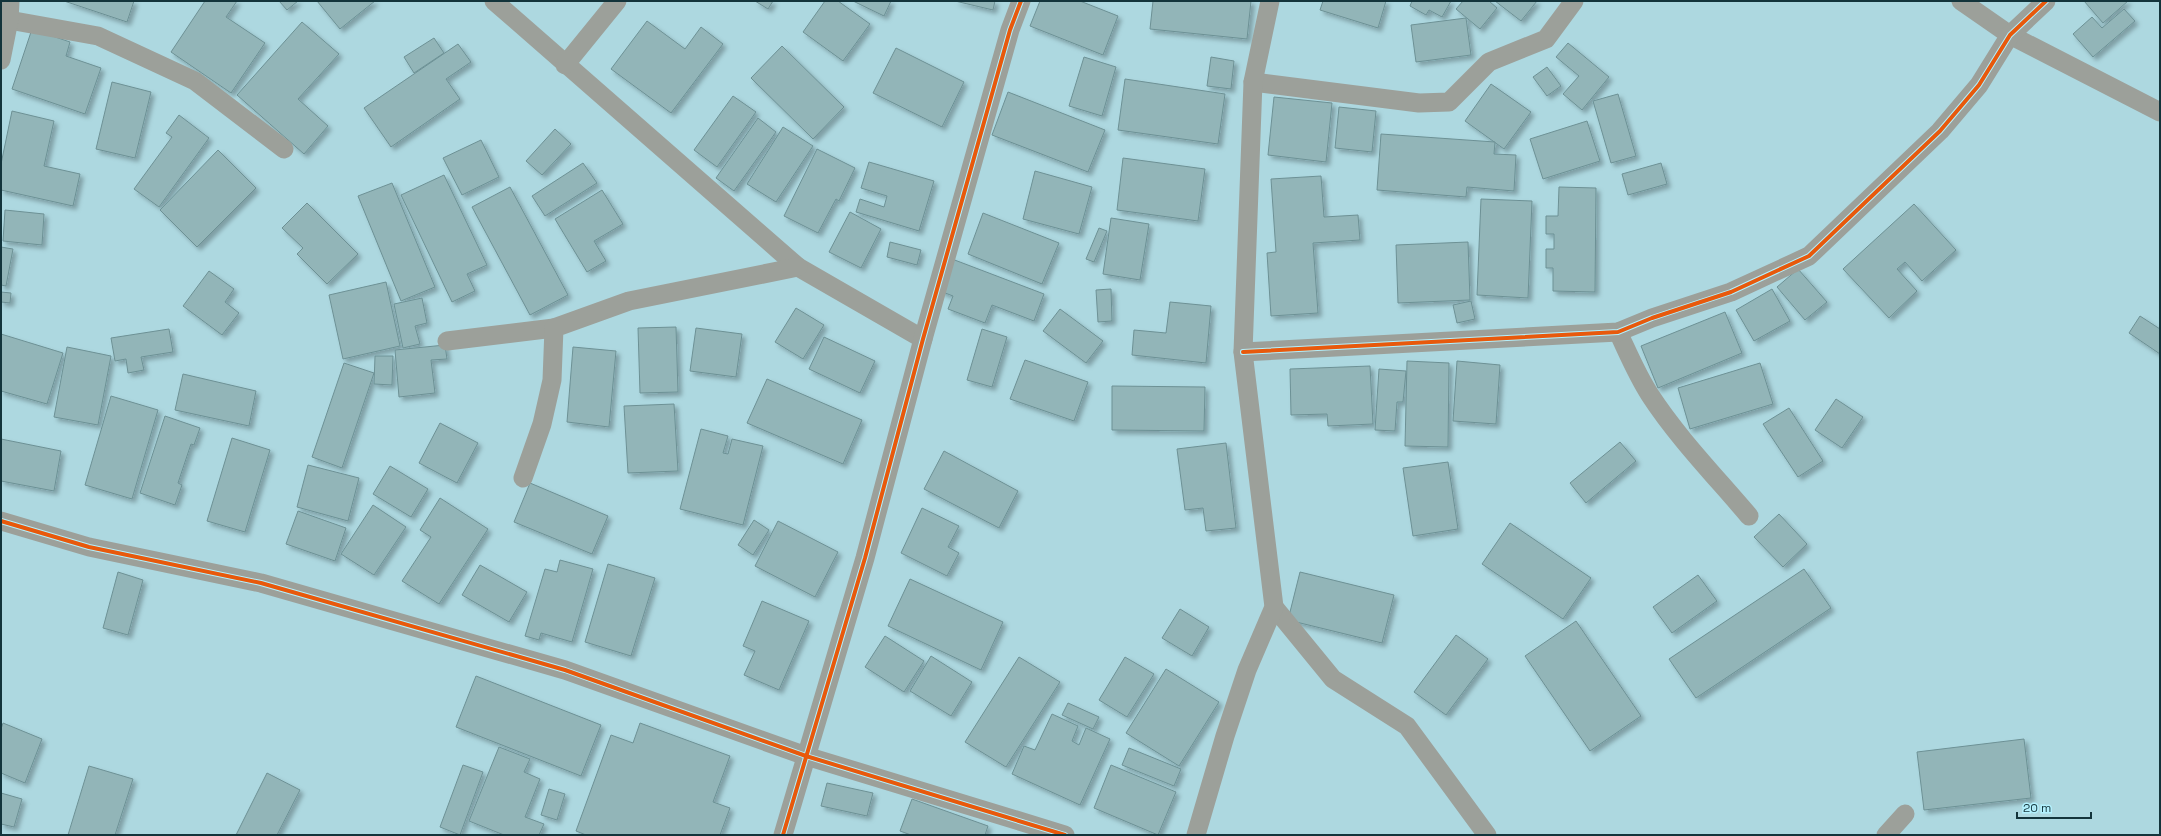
<svg xmlns="http://www.w3.org/2000/svg" width="2161" height="836" viewBox="0 0 2161 836" font-family="'Space Grotesk',sans-serif">
	<style>
		.building { fill: #92b5b8; stroke: #6d9195; filter: url(#shadow) }
		.lines { fill: none; stroke-linecap: round; stroke-linejoin: round }
		.street { stroke: #9ca09a; stroke-width: 19 }
		.cycleway-casing { stroke: #b3f1fe; stroke-width: 6 }
		.cycleway { stroke: #e8590c; stroke-width: 4 }
	</style>
	<defs>
		<filter id="shadow"><feDropShadow dx="3.5" dy="3.5" stdDeviation="2" flood-color="#0004"/></filter>
	</defs>
	<rect width="100%" height="100%" fill="#add8e0"/>
	<g class="building">
		<path d="M64,1H134L127,22Z"/>
		<path d="M205,1H237L226,17L265,43L231,93L171,52Z"/>
		<path d="M279,1H298L287,10Z"/>
		<path d="M317,1H375L340,29Z"/>
		<path d="M755,1H773L768,9Z"/>
		<path d="M825,1H838L870,24L843,61L803,32Z"/>
		<path d="M853,1H891L884,16Z"/>
		<path d="M955,1H995L993,10Z"/>
		<path d="M1040,1H1080L1118,16L1103,55L1030,26Z"/>
		<path d="M1153,1H1251L1247,39L1150,29Z"/>
		<path d="M1323,1H1386L1378,28L1320,10Z"/>
		<path d="M1412,1H1451L1442,17L1429,10L1426,15L1410,6Z"/>
		<path d="M1463,1H1489L1497,8L1480,29L1456,9Z"/>
		<path d="M1495,1H1537L1521,21Z"/>
		<path d="M2084,1H2128L2103,23Z"/>
		<path d="M2124,9L2135,21L2093,57L2073,34L2092,17L2102,28Z"/>
		<path d="M1466,18L1471,55L1416,62L1411,25Z"/>
		<path d="M647,21L685,49L701,27L723,44L671,113L611,69Z"/>
		<path d="M302,22L339,54L298,99L328,126L304,154L237,95Z"/>
		<path d="M32,29L70,42L66,56L101,68L85,114L12,89Z"/>
		<path d="M434,38L444,53L414,73L404,57Z"/>
		<path d="M1568,43L1609,77L1582,110L1563,94L1579,76L1556,57Z"/>
		<path d="M458,44L471,62L446,79L460,99L391,147L364,108Z"/>
		<path d="M782,46L844,107L813,139L751,78Z"/>
		<path d="M896,48L964,82L942,127L873,93Z"/>
		<path d="M1084,57L1116,67L1102,116L1069,106Z"/>
		<path d="M1211,57L1234,61L1231,89L1207,86Z"/>
		<path d="M1547,67L1561,86L1547,96L1533,77Z"/>
		<path d="M1125,79L1225,94L1218,144L1118,130Z"/>
		<path d="M112,82L151,92L135,158L96,149Z"/>
		<path d="M1491,84L1531,112L1504,149L1465,121Z"/>
		<path d="M1008,92L1105,130L1088,172L992,135Z"/>
		<path d="M1618,94L1636,156L1611,163L1593,101Z"/>
		<path d="M733,96L756,112L717,167L694,150Z"/>
		<path d="M1274,97L1332,103L1326,162L1268,155Z"/>
		<path d="M1339,107L1376,111L1372,152L1335,148Z"/>
		<path d="M12,111L54,121L44,166L80,174L73,206L1,190V164Z"/>
		<path d="M179,115L209,138L159,207L134,189L172,137L166,133Z"/>
		<path d="M758,118L776,132L734,191L716,178Z"/>
		<path d="M1587,121L1600,161L1543,179L1530,139Z"/>
		<path d="M783,127L813,146L776,202L747,184Z"/>
		<path d="M555,129L571,144L542,175L526,161Z"/>
		<path d="M1381,134L1495,142L1494,154L1516,155L1514,191L1467,187L1466,197L1377,190Z"/>
		<path d="M481,140L499,177L462,195L443,158Z"/>
		<path d="M817,149L855,168L839,201L836,199L818,233L784,216Z"/>
		<path d="M218,150L256,188L197,247L160,210Z"/>
		<path d="M1123,158L1205,169L1198,221L1117,210Z"/>
		<path d="M869,162L934,181L919,231L856,212L860,199L884,207L887,196L861,188Z"/>
		<path d="M583,163L597,183L545,216L532,196Z"/>
		<path d="M1661,163L1667,184L1628,195L1622,174Z"/>
		<path d="M1035,171L1092,187L1079,234L1023,219Z"/>
		<path d="M444,175L487,265L467,274L475,291L452,302L401,195Z"/>
		<path d="M1321,176L1324,217L1358,215L1360,240L1313,243L1318,313L1271,316L1267,253L1276,252L1271,179Z"/>
		<path d="M392,183L435,287L401,301L358,196Z"/>
		<path d="M510,187L568,295L530,315L472,207Z"/>
		<path d="M1559,187L1596,188L1595,292L1553,291V268H1546V249H1554V234H1546V216H1558Z"/>
		<path d="M602,190L623,224L594,241L606,261L587,272L555,219Z"/>
		<path d="M1481,199L1532,201L1528,298L1477,295Z"/>
		<path d="M307,203L358,254L327,284L297,254L303,248L282,228Z"/>
		<path d="M1914,204L1956,250L1922,281L1905,262L1897,269L1917,291L1889,318L1843,269Z"/>
		<path d="M5,210L44,214L42,245L3,241Z"/>
		<path d="M850,212L881,229L861,268L829,252Z"/>
		<path d="M983,213L1059,243L1042,284L968,254Z"/>
		<path d="M1111,218L1149,224L1140,280L1103,274Z"/>
		<path d="M1099,228L1107,231L1094,262L1086,259Z"/>
		<path d="M890,242L921,250L917,265L887,257Z"/>
		<path d="M1468,242L1470,300L1398,303L1396,245Z"/>
		<path d="M1,247L13,249L6,286L1,285Z"/>
		<path d="M952,259L1044,294L1034,321L992,305L985,323L948,309L953,296L940,291Z"/>
		<path d="M1798,269L1827,302L1805,320L1777,287Z"/>
		<path d="M209,271L234,289L225,302L239,313L222,335L183,306Z"/>
		<path d="M386,282L400,346L343,359L329,295Z"/>
		<path d="M1111,289L1112,321L1098,322L1096,290Z"/>
		<path d="M1772,289L1790,321L1754,341L1736,310Z"/>
		<path d="M1,292L11,293L10,303L1,302Z"/>
		<path d="M422,298L427,323L415,326L420,344L403,348L394,304Z"/>
		<path d="M1471,301L1475,319L1457,323L1453,305Z"/>
		<path d="M1170,302L1211,306L1206,363L1132,355L1134,330L1166,333Z"/>
		<path d="M796,308L824,325L803,359L775,342Z"/>
		<path d="M1060,309L1103,341L1086,363L1043,331Z"/>
		<path d="M1725,312L1742,353L1658,388L1641,346Z"/>
		<path d="M2140,316L2160,329V354L2129,333Z"/>
		<path d="M676,327L678,392L640,393L638,328Z"/>
		<path d="M696,328L742,334L736,377L690,371Z"/>
		<path d="M169,329L173,352L141,357L144,370L128,373L126,359L115,361L111,338Z"/>
		<path d="M982,329L1007,337L992,387L967,380Z"/>
		<path d="M1,334L63,353L47,404L1,391Z"/>
		<path d="M824,337L875,361L860,393L809,369Z"/>
		<path d="M445,345L447,359L431,360L435,393L399,397L395,350Z"/>
		<path d="M67,347L111,356L98,425L54,417Z"/>
		<path d="M573,347L616,351L609,427L567,422Z"/>
		<path d="M375,356H393L392,385L374,384Z"/>
		<path d="M1025,360L1088,382L1074,421L1010,399Z"/>
		<path d="M1407,361L1449,363L1448,447L1405,446Z"/>
		<path d="M1457,361L1500,365L1496,424L1453,421Z"/>
		<path d="M344,363L374,373L342,468L312,457Z"/>
		<path d="M1760,363L1773,404L1690,429L1678,388Z"/>
		<path d="M1370,366L1373,424L1328,426L1327,414L1291,415L1290,369Z"/>
		<path d="M1379,369L1406,371L1403,402H1397L1395,431L1375,430Z"/>
		<path d="M183,374L256,391L249,426L175,410Z"/>
		<path d="M767,379L862,420L843,464L747,423Z"/>
		<path d="M1112,386L1205,387L1204,431L1112,430Z"/>
		<path d="M111,396L158,410L132,499L85,485Z"/>
		<path d="M1836,399L1863,417L1842,448L1815,430Z"/>
		<path d="M674,404L678,471L628,473L624,406Z"/>
		<path d="M1789,408L1823,461L1798,477L1763,424Z"/>
		<path d="M165,416L200,428L194,445L191,444L178,483L182,485L175,505L140,493Z"/>
		<path d="M440,423L478,443L457,483L419,463Z"/>
		<path d="M701,429L728,436L723,453L728,454L732,439L763,446L743,525L680,509Z"/>
		<path d="M232,438L270,450L245,532L207,521Z"/>
		<path d="M1,439L61,451L54,491L1,481Z"/>
		<path d="M1620,442L1636,461L1586,503L1570,483Z"/>
		<path d="M1226,443L1236,528L1206,531L1203,508L1185,510L1177,449Z"/>
		<path d="M944,451L1018,491L999,528L924,489Z"/>
		<path d="M1448,462L1458,529L1413,536L1403,468Z"/>
		<path d="M308,465L359,478L348,521L297,507Z"/>
		<path d="M390,466L428,489L411,517L373,494Z"/>
		<path d="M530,483L608,516L592,554L514,522Z"/>
		<path d="M440,498L488,529L439,604L402,581L431,537L420,530Z"/>
		<path d="M373,505L406,527L374,575L341,554Z"/>
		<path d="M922,508L959,526L948,547L959,553L947,576L901,553Z"/>
		<path d="M298,511L346,528L335,561L286,544Z"/>
		<path d="M1779,514L1807,544L1783,567L1754,537Z"/>
		<path d="M754,520L769,530L753,555L738,545Z"/>
		<path d="M778,521L838,552L815,597L755,566Z"/>
		<path d="M1510,523L1591,578L1563,619L1482,564Z"/>
		<path d="M560,560L593,569L572,642L541,633L539,640L525,636L545,569L557,572Z"/>
		<path d="M608,564L655,578L631,656L585,642Z"/>
		<path d="M480,565L527,592L509,622L462,595Z"/>
		<path d="M1804,569L1831,608L1696,698L1669,659Z"/>
		<path d="M118,572L143,580L128,635L103,628Z"/>
		<path d="M1300,572L1394,595L1382,643L1288,620Z"/>
		<path d="M1698,575L1717,601L1672,633L1653,607Z"/>
		<path d="M910,579L1003,622L981,670L888,626Z"/>
		<path d="M762,601L809,621L779,690L744,675L755,651L743,646Z"/>
		<path d="M1180,609L1209,627L1192,656L1162,638Z"/>
		<path d="M1576,621L1641,716L1590,751L1525,656Z"/>
		<path d="M1456,635L1488,659L1446,715L1414,692Z"/>
		<path d="M885,636L924,661L904,692L865,667Z"/>
		<path d="M931,656L972,682L951,716L910,691Z"/>
		<path d="M1019,657L1060,682L1006,767L965,742Z"/>
		<path d="M1125,657L1154,674L1127,717L1099,700Z"/>
		<path d="M1166,669L1219,702L1179,766L1126,733Z"/>
		<path d="M476,676L601,725L581,776L456,727Z"/>
		<path d="M1068,703L1099,717L1093,729L1062,715Z"/>
		<path d="M1052,714L1078,726L1072,741L1079,745L1086,728L1110,739L1080,805L1012,774L1024,746L1035,750Z"/>
		<path d="M3,723L42,739L25,783L1,773V729Z"/>
		<path d="M640,723L730,756L713,802L730,808L720,835H586L576,831L611,735L633,743Z"/>
		<path d="M2024,739L2031,798L1924,810L1917,752Z"/>
		<path d="M499,747L530,759L524,772L540,779L525,817L544,824L539,835H504L469,821Z"/>
		<path d="M1129,748L1181,769L1174,786L1122,765Z"/>
		<path d="M463,765L483,772L460,835L440,827Z"/>
		<path d="M1111,765L1176,792L1158,835L1094,808Z"/>
		<path d="M89,766L133,779L115,835H68Z"/>
		<path d="M267,773L300,790L277,835H236Z"/>
		<path d="M827,783L873,793L867,816L821,806Z"/>
		<path d="M549,789L565,794L557,820L541,815Z"/>
		<path d="M1,793L22,799L14,827L1,824Z"/>
		<path d="M912,799L988,826L985,835H911L900,831Z"/>
	</g>
	<g class="lines">
		<g class="street">
			<path d="M494,1L798,267L923,339"/>
			<path d="M1961,1L2010,35L2160,112"/>
			<path d="M9,20L98,36L195,81L284,149"/>
			<path d="M1,60L9,20L10,1"/>
			<path d="M565,65L617,1"/>
			<path d="M1253,82L1419,103L1449,102L1489,62L1546,39L1574,1"/>
			<path d="M1618,332C1628,353 1637,375 1650,395C1678,438 1716,477 1749,516"/>
			<path d="M447,341L554,328"/>
			<path d="M1243,352L1618,332L1652,318L1731,292L1809,256L1940,131L1979,85L2010,35L2046,1"/>
			<path d="M523,478L542,424L552,380L554,328L629,301L798,267"/>
			<path d="M1,521L89,547L261,583L565,670L806,756L1065,835"/>
			<path d="M1274,607L1333,679L1407,726L1487,835"/>
			<path d="M783,835L865,558L923,339L1010,30L1021,1"/>
			<path d="M1196,835L1225,736L1247,670L1274,607L1243,352L1253,82L1270,1"/>
			<path d="M1886,835L1905,814"/>
		</g>
		<defs>
			<g id="cycleway">
				<path d="M1243,352L1618,332L1652,318L1731,292L1809,256L1940,131L1979,85L2010,35L2046,1"/>
				<path d="M1,521L89,547L261,583L565,670L806,756L1065,835"/>
				<path d="M783,835L865,558L923,339L1010,30L1021,1"/>
			</g>
		</defs>
		<use href="#cycleway" class="cycleway-casing"/>
		<use href="#cycleway" class="cycleway"/>
	</g>
	<rect width="2161" height="836" fill="none" stroke="#13343b" stroke-width="4"/>
	<path d="M2017 812v6h74v-6" fill="none" stroke="#13343b" stroke-width="2"/>
	<text x="2023" y="812" font-size="12" fill="#13343b" stroke="#b3f1fe" stroke-width="3" paint-order="stroke">20 m</text>
</svg>
